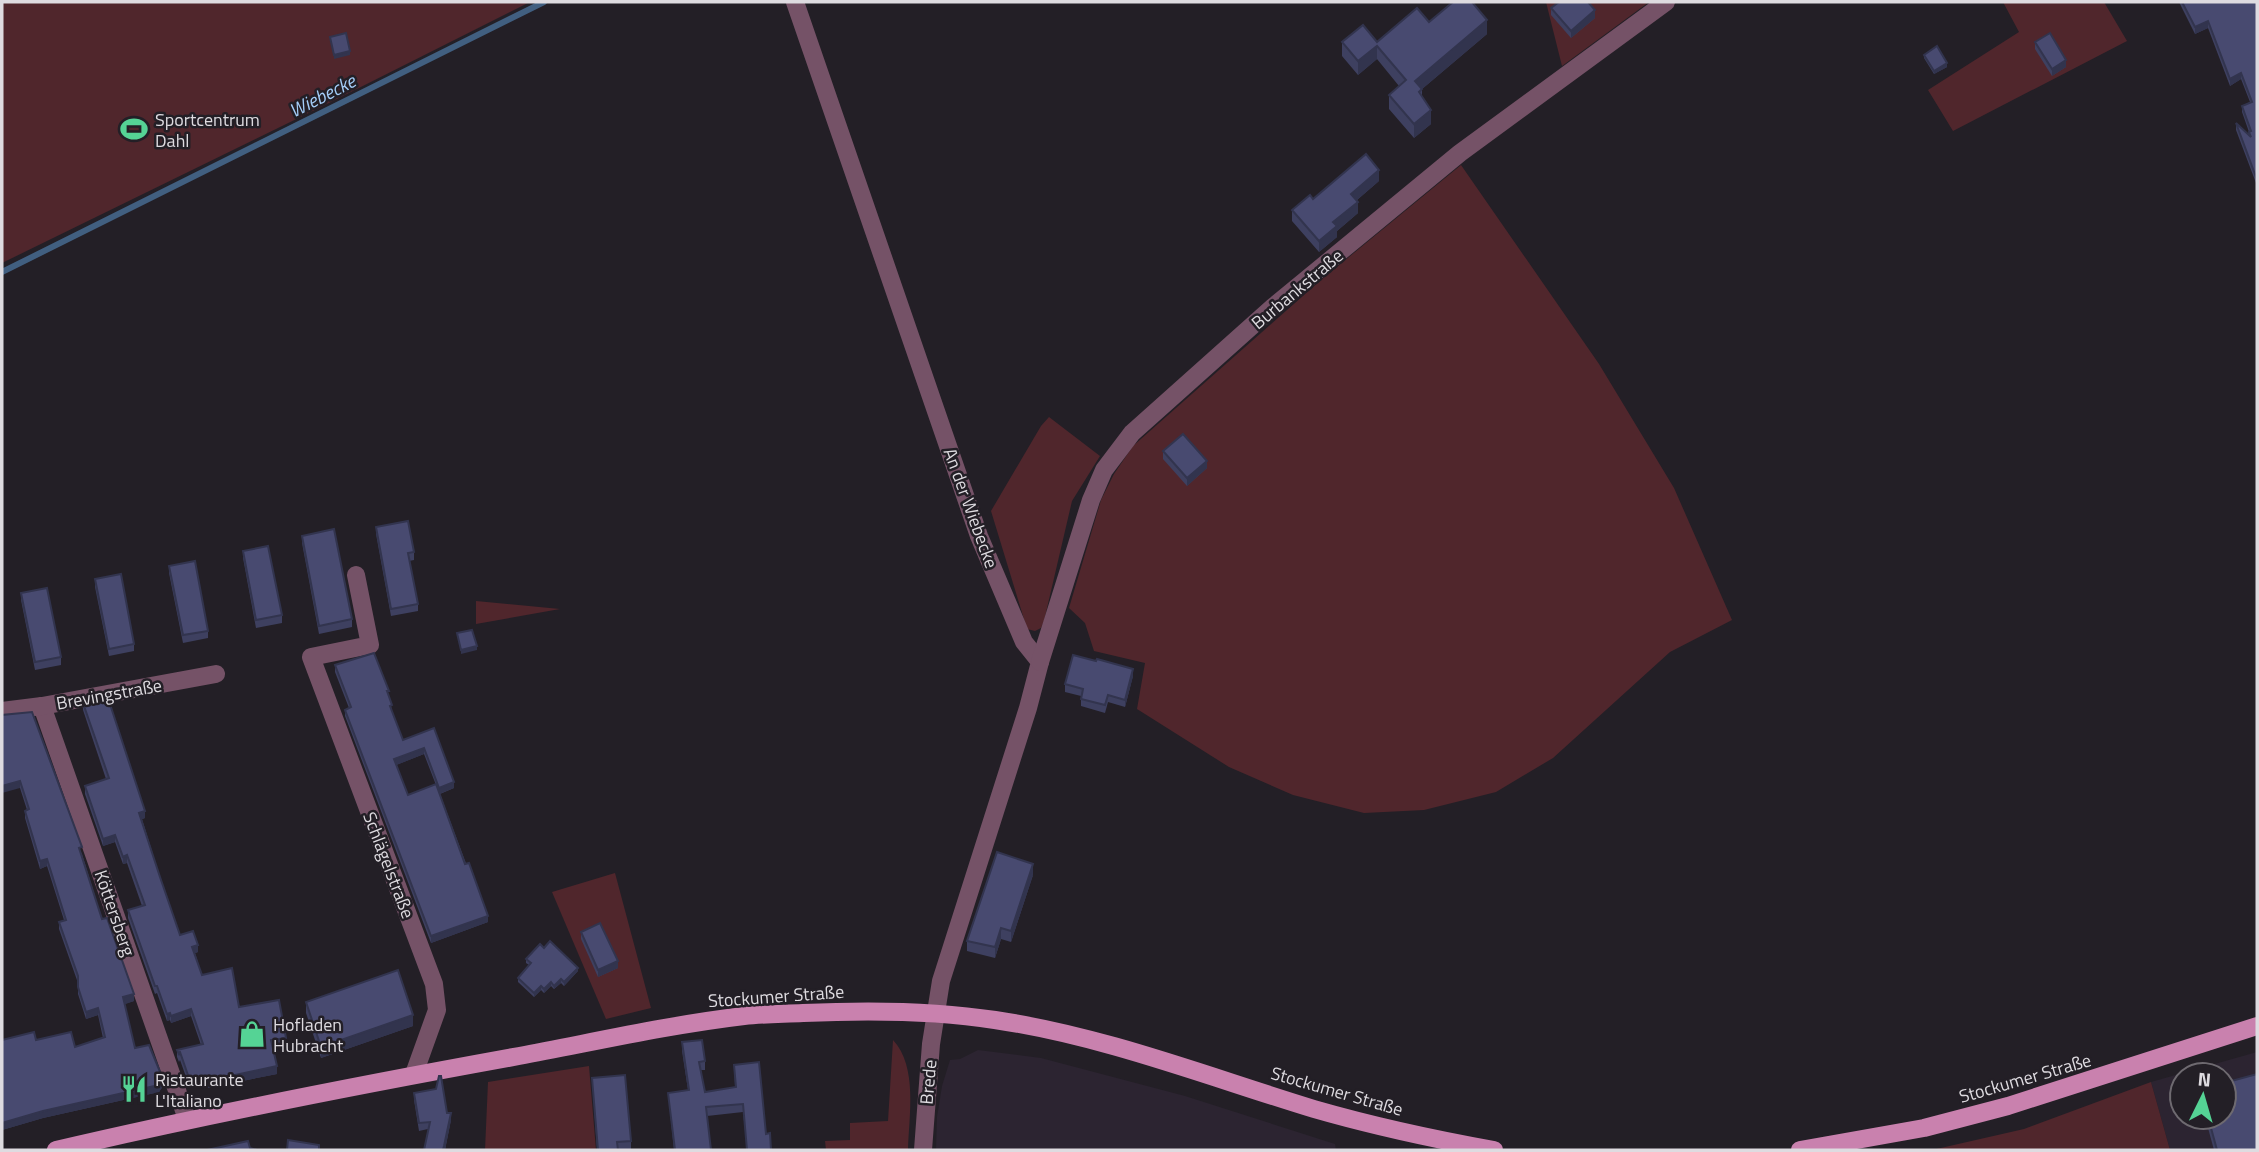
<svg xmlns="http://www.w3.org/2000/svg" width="2259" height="1152" viewBox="0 0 2259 1152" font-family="'Titillium Web',sans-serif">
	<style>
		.built { fill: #2c2431; fill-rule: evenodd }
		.green { fill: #50262c }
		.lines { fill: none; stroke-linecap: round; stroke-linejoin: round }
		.stream { stroke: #415f80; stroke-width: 6 }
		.minor { stroke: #755267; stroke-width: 18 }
		.major { stroke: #c981ae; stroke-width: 18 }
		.wall { fill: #3e4060; fill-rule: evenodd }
		.shaded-wall { fill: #32344e }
		.building { fill: #484a70; stroke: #32344e; stroke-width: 2 }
		.labels { text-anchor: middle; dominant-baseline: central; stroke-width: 5; stroke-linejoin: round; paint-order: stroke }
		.poi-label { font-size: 18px; fill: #dedbe0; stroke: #231f26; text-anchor: start }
		.street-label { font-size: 18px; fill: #dedbe0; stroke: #231f26 }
		.water-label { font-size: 19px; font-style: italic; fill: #a4cdf8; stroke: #231f26 }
	</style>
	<rect width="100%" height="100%" fill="#231f26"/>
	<g class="built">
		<path d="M978,1050L1041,1058L1185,1096L1335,1144L1336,1150H936L937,1117L942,1086L950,1060L960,1059Z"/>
		<path d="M2257,1052V1150H2170L2151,1082ZM2182,1075H2224V1117H2182Z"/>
	</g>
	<g class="green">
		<path d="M2,2H530L323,106L2,263Z"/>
		<path d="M1546,2H1649L1562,66Z"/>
		<path d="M2003,2H2104L2127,41L1953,131L1928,90L2019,32Z"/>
		<path d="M1461,165L1599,364L1674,488L1732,620L1670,652L1553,758L1496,792L1424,810L1364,813L1293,795L1229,767L1137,709L1145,663L1094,651L1085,623L1069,608L1101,500L1114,474L1133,446L1321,280Z"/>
		<path d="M1049,417L1100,456L1072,501L1044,621L1041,628L1035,631L1027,629L991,511L1041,426Z"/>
		<path d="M476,601L560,609L476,624Z"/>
		<path d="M615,873L651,1008L606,1019L552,892Z"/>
		<path d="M893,1040C918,1067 909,1116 908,1150H826L825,1141L850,1140V1123L888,1121Z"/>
		<path d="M589,1066L596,1150H485L488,1082Z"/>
		<path d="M2151,1082L2170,1150H1932L2024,1129Z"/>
	</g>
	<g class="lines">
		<path class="stream" d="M2,272L544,2"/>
		<g class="minor">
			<path d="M795,2L979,536L1024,642L1040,662L1028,708L941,981L931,1044L923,1150"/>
			<path d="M356,575L370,645L311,657L434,984L437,1010L414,1074"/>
			<path d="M1040,662L1091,500L1104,470L1132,433L1273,307L1460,153L1666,2"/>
			<path d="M42,706L187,1119"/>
			<path d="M2,711L42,706L216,674"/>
		</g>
		<g class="major">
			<path d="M56,1150C210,1114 364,1084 519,1056C594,1042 668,1025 744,1016C764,1014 784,1014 803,1013C867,1010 931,1010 995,1020C1104,1036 1209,1077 1314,1109C1373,1126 1433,1139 1494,1150"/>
			<path d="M1800,1150L1924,1128L2008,1106L2257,1026"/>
		</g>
	</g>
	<g class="wall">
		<path d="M2179,2H2257V183H2256L2236,130V123L2249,136V132L2242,112V106L2250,102L2241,79L2230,86L2208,28L2195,34Z"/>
		<path d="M1475,5L1487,34L1422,89V97L1431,124L1414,138L1389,109V95L1399,86L1377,59L1358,75L1342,56V42H1377Z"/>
		<path d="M1551,8L1595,18L1571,38L1551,15Z"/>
		<path d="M2035,42L2066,67L2052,76L2035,49Z"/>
		<path d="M1924,55L1947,67L1934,74L1924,58Z"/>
		<path d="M1379,181L1357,200L1358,213L1337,231V237L1319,252L1292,221V210L1313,199Z"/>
		<path d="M1163,451L1207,468L1187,486L1163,459Z"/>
		<path d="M376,527L414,552V560L409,561L418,604V611L391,616L376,534Z"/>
		<path d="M302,536L352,619V627L319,634L302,543Z"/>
		<path d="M243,551L282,615V623L256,628L243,558Z"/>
		<path d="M169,566L208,631V638L183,643L169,573Z"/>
		<path d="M95,579L134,644V651L109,656L95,587Z"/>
		<path d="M21,593L61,657V665L35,670L21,600Z"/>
		<path d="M335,665L389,696L392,711L403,740L434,728L454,788L440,794L488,922L431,943L345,716V710L349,708L335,672ZM424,754L436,785L408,795L396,765Z"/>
		<path d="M1133,676L1125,707L1108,702L1105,713L1081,706V696L1065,692V684Z"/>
		<path d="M83,703L145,818L142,819L160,877L180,935L198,952L195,953L202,975L239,1007L286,1038V1045L272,1047L277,1074L207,1088L206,1085L190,1088L180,1060L179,1062L177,1057V1050L201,1045L191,1016L171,1023L170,1020L167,1021L157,993L155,994L128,918V910L142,906L127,863L123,864L115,842L103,846L85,794V786L106,779L83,710Z"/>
		<path d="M2,715L82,854L102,919L134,1001L124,1004L135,1048L163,1086L159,1092L43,1118L2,1130V1040H36L75,1047L103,1038L98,1015L86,1019L78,994V983L59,929V922L64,920L47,866L40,869L25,818V811L27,810L20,788Z"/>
		<path d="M1033,875L1011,942L1001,939L995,958L967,951V941Z"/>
		<path d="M581,932L618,968L598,977L581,939Z"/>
		<path d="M544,948L578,971L564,986L561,983L554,989L551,986L544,993L541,990L534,997L518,982V978L529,965L526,963V959Z"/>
		<path d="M306,1002L413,1026L321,1058L306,1013Z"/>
		<path d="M682,1042L705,1061V1070H701L705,1092L735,1087L734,1065L766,1134L771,1150H747L743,1112L707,1116L711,1150H674L668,1093L688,1090L682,1051Z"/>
		<path d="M592,1078L631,1141V1150H597Z"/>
		<path d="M414,1093L447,1113L451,1120L445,1150H424L428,1129L419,1131L414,1100Z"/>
		<path d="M2205,1117H2224L2257,1150H2214Z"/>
	</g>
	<g class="shaded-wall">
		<path d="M1595,10V18L1571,38V31Z"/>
		<path d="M1487,20V34L1415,95V81Z"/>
		<path d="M2208,21V28L2195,34V27Z"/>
		<path d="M1377,46V59L1358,75V61Z"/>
		<path d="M350,51V55L334,59V55Z"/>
		<path d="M2066,60V67L2052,76V69Z"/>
		<path d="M1947,63V67L1934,74V71Z"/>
		<path d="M2241,73V79L2230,86V79Z"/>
		<path d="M1431,110V124L1414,138V124Z"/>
		<path d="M1379,170V181L1351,205V194Z"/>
		<path d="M1358,202V213L1337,231V237L1319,252V241L1333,222Z"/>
		<path d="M1207,461V468L1187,486V478Z"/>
		<path d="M477,646V650L461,654V650Z"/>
		<path d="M1133,669V676L1125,707V700Z"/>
		<path d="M424,748V754L394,766V759Z"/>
		<path d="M20,781V788L2,793V786Z"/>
		<path d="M454,782V788L439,794V788Z"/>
		<path d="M145,811V818L139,820V813Z"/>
		<path d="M115,835V842L103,846V839Z"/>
		<path d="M127,855V863L123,864V857Z"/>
		<path d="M47,859V866L40,869V861Z"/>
		<path d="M1033,864V875L1011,942V931Z"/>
		<path d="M488,916V922L431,943V936Z"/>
		<path d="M1001,928V939L995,958V947Z"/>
		<path d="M198,945V952L192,954V947Z"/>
		<path d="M618,961V968L598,977V970Z"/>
		<path d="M578,968V971L564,986V982Z"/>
		<path d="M561,979V983L554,989V986Z"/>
		<path d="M551,982V986L544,993V989Z"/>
		<path d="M541,986V990L534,997V993Z"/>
		<path d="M134,994V1001L123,1005V997Z"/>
		<path d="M98,1008V1015L86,1019V1012Z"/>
		<path d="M191,1009V1016L171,1023V1016Z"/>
		<path d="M170,1013V1020L167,1021V1014Z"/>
		<path d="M413,1015V1026L321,1058V1047Z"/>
		<path d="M277,1066V1074L207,1088V1081Z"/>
		<path d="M206,1077V1085L190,1088V1081Z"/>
		<path d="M163,1079V1086L159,1092L43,1118L2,1130V1123Z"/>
		<path d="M451,1113V1120L445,1150H443Z"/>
	</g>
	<g class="building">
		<path d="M1453,2H1472L1487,20L1415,81L1422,89L1419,92L1431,110L1414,124L1389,95L1406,80L1377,46L1358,61L1342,42L1363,25L1377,42L1417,8L1429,22Z"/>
		<path d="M1559,2H1588L1595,10L1571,31L1551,8Z"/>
		<path d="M2182,2H2257V176L2256,177L2236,123L2251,137L2249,132L2251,131L2242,106L2252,102L2241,73L2230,79L2208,21L2195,27Z"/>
		<path d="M346,33L350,51L334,55L330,37Z"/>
		<path d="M2050,33L2066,60L2052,69L2035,42Z"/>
		<path d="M1937,46L1947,63L1934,71L1924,55Z"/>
		<path d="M1366,154L1379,170L1351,194L1358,202L1333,222L1337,226L1319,241L1292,210L1310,195L1313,199Z"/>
		<path d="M1183,434L1207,461L1187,478L1163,451Z"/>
		<path d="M408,521L414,552L408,553L418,604L391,609L376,527Z"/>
		<path d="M334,529L352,619L319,626L302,536Z"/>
		<path d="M268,546L282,615L256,620L243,551Z"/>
		<path d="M195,561L208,631L183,635L169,566Z"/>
		<path d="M121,574L134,644L109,649L95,579Z"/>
		<path d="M47,588L61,657L35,662L21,593Z"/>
		<path d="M472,630L477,646L461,650L457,633Z"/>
		<path d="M374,653L389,691H387L392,705L390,706L403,740L434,728L454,782L439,788L424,748L394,759L408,795L436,784L465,864L469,863L488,916L431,936L345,710L351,707L335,665Z"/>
		<path d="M1073,655L1096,661L1097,659L1133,669L1125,700L1108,695L1105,705L1081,699L1083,689L1065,684Z"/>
		<path d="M108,698L145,811L139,813L160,877L180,935L193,931L198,945L192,947L202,975L232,968L239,1007L279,1000L286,1038L271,1040L277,1066L207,1081L206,1077L190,1081L180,1052L179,1054L177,1050L203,1044L191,1009L171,1016L170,1013L167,1014L157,986H155L128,910L145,905L127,855L123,857L115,835L103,839L85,786L109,778L83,703Z"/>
		<path d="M32,712L82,847L79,848L102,919L107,918L134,994L123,997L135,1048L149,1045L163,1079L159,1085L43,1111L2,1123V1040L34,1032L36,1040L71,1032L75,1047L105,1037L98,1008L86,1012L78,987V976L59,922L66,920L47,859L40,861L25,811L29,809L20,781L2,786V715Z"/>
		<path d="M997,852L1033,864L1011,931L1001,928L995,947L967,941Z"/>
		<path d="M600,923L618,961L598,970L581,932Z"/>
		<path d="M550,941L578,968L564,982L561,979L554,986L551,982L544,989L541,986L534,993L518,978L531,963L526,959L540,944L544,948Z"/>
		<path d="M398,970L413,1015L321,1047L306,1002Z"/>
		<path d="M702,1040L705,1061L699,1062L705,1092L736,1087L734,1065L759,1062L766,1134L770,1133L771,1150H747L743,1104L706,1107L711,1150H675L668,1093L689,1090L682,1042Z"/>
		<path d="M2257,1074V1150H2217L2208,1117H2224V1083Z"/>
		<path d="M625,1075L631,1141L617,1142L618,1150H598L592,1078Z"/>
		<path d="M439,1076H441L447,1113H451L444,1146L443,1150H424L430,1122L419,1123L414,1093L436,1089Z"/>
		<path d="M288,1140L319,1145V1150H287Z"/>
		<path d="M248,1141L250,1148L257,1150H207Z"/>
	</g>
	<defs>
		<symbol id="stadium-bare" viewBox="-9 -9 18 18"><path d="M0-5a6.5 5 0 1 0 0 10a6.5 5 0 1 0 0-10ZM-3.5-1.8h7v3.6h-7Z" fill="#55d395" stroke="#231f26" stroke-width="2.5" paint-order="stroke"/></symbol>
		<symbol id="shop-bare" viewBox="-9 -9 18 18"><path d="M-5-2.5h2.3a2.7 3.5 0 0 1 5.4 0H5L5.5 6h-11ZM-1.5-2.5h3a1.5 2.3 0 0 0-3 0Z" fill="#55d395" stroke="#231f26" stroke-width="2.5" paint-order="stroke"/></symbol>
		<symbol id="restaurant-bare" viewBox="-9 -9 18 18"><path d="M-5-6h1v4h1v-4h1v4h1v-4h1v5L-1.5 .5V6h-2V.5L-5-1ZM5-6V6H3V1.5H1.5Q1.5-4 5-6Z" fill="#55d395" stroke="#231f26" stroke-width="2.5" paint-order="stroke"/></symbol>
	</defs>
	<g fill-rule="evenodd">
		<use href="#stadium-bare" x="115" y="110" width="38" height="38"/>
		<use href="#shop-bare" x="233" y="1015" width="38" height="38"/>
		<use href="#restaurant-bare" x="115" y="1070" width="38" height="38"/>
	</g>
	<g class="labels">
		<g class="poi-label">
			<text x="155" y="119">Sportcentrum<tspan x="155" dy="21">Dahl</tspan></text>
			<text x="273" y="1024">Hofladen<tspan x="273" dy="21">Hubracht</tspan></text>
			<text x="155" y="1079">Ristaurante<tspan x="155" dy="21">L'Italiano</tspan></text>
		</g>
		<g class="street-label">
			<text transform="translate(1297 289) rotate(-40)">Burbankstraße</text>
			<text transform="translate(971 508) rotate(70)">An der Wiebecke</text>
			<text transform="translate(109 694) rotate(-10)">Brevingstraße</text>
			<text transform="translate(389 865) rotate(69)">Schlägelstraße</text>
			<text transform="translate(115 913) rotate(71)">Köttersberg</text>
			<text transform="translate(776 996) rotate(-4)">Stockumer Straße</text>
			<text transform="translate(2025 1078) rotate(-16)">Stockumer Straße</text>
			<text transform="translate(928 1082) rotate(-85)">Brede</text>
			<text transform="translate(1337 1091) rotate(16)">Stockumer Straße</text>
		</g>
		<g class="water-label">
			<text transform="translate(322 95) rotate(-27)">Wiebecke</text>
		</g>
	</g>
	<rect width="2259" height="1152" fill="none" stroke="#dedbe0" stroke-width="7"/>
	<g transform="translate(2203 1096) rotate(5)"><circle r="33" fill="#231f26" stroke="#6e6a70" stroke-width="2"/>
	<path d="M0-5L12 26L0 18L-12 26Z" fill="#55d395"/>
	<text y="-10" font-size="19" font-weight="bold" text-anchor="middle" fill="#dedbe0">N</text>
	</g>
</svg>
